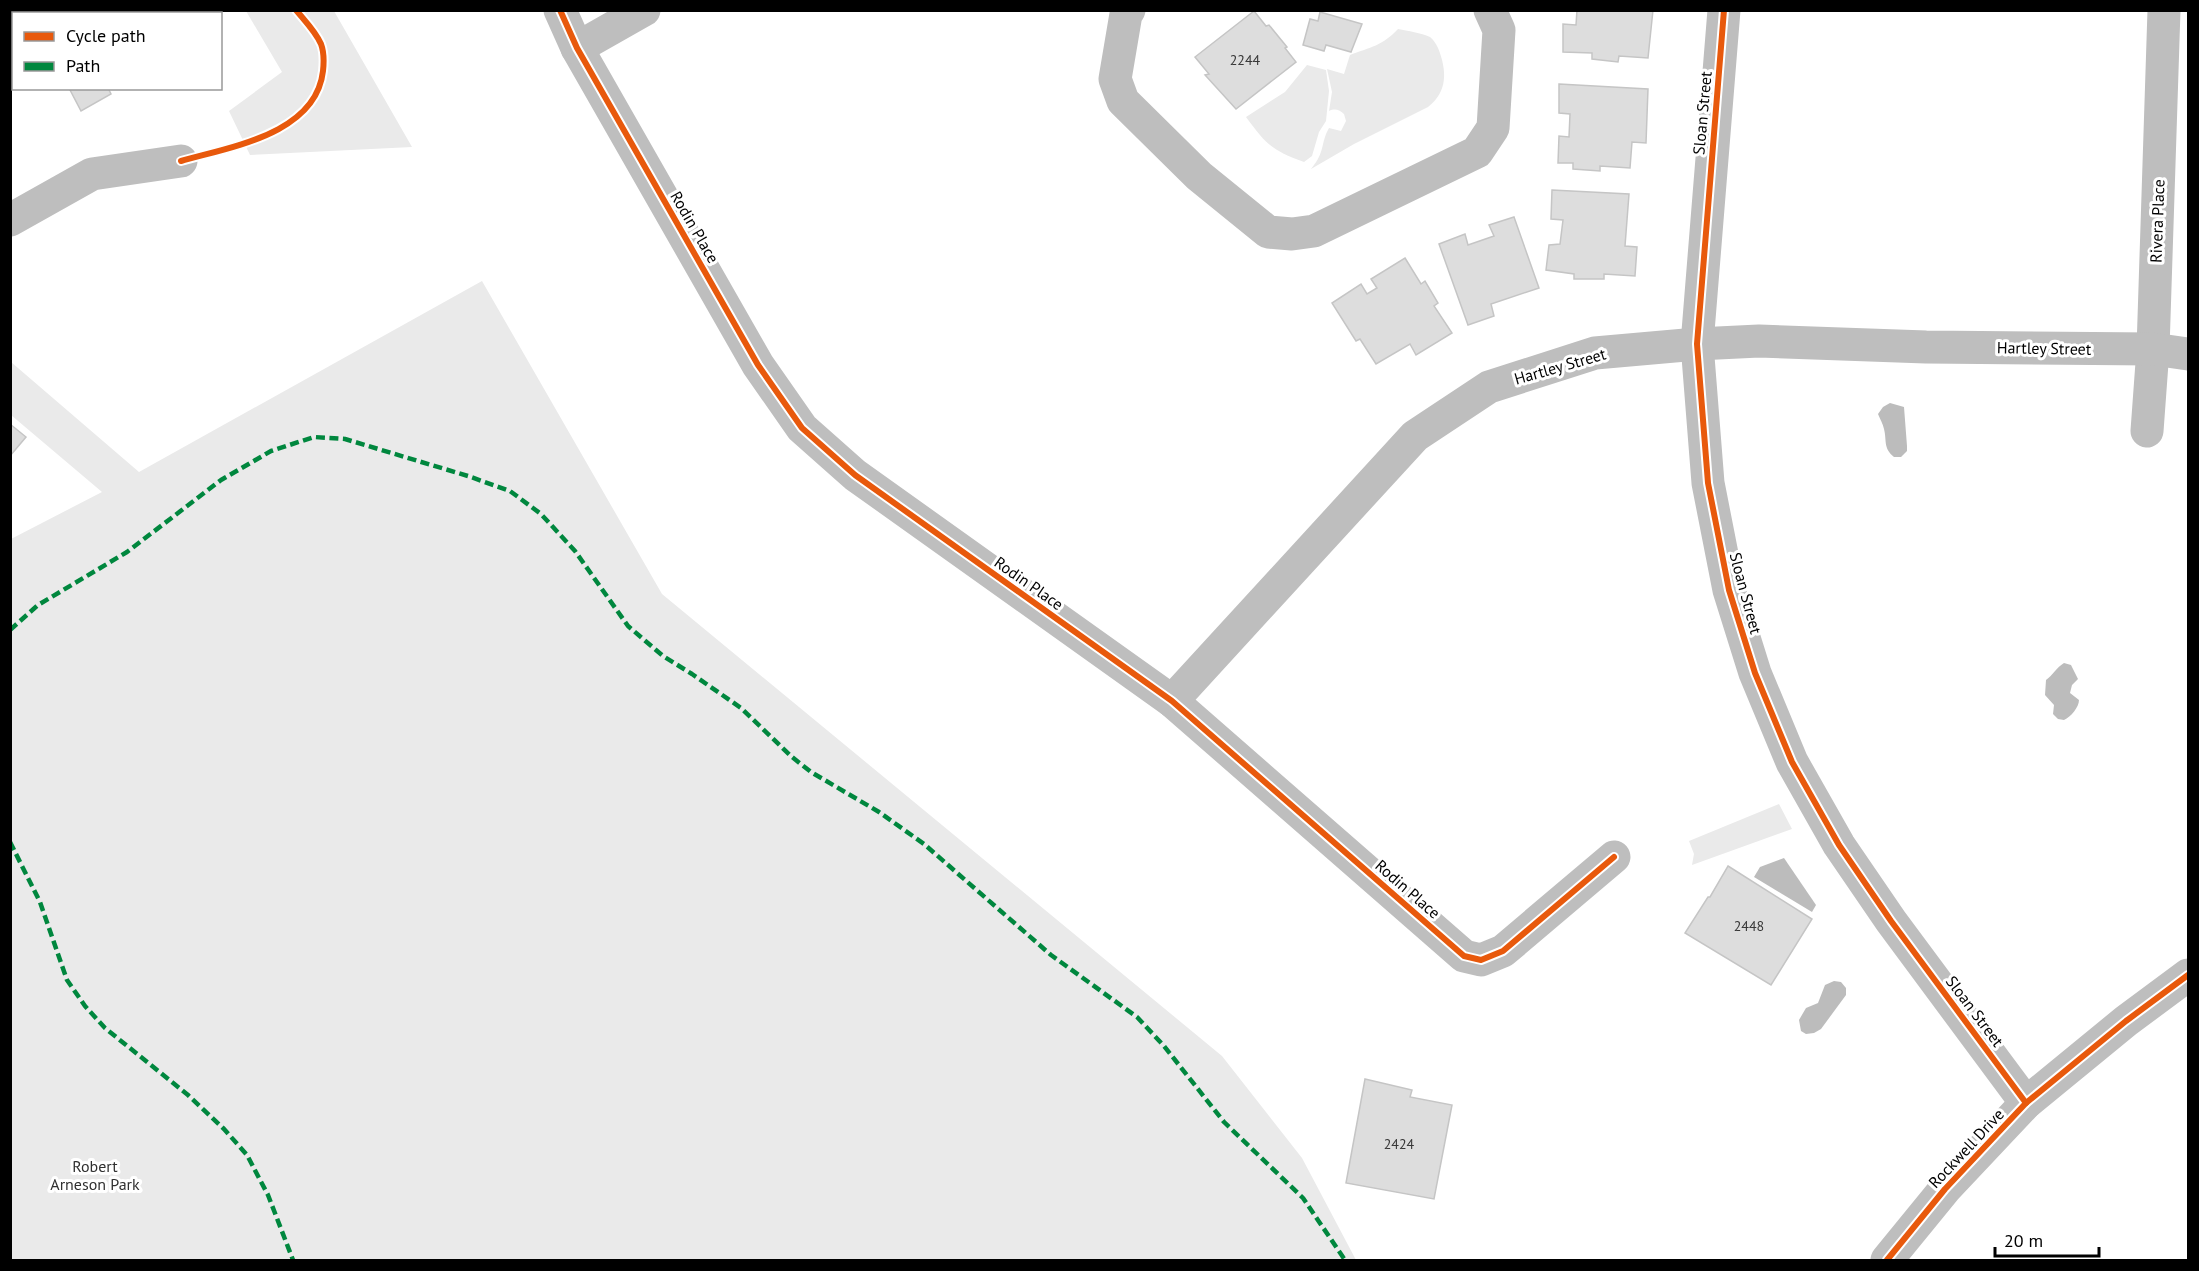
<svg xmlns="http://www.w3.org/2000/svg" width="2199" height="1271" viewBox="0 0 2199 1271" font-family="'PT Sans',sans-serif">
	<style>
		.green { fill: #eaeaea }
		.water { fill: #bcbcbc }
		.building { fill: #ddd; stroke: #c5c5c5; stroke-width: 1.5 }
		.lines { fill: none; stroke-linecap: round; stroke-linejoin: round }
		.minor { stroke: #bebebe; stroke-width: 33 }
		.quiet { stroke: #00873e; stroke-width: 4.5; stroke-dasharray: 9 4.5; stroke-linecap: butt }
		.cycleway-casing { stroke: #fff; stroke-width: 10 }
		.cycleway { stroke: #e8590c; stroke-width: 6 }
		.labels { text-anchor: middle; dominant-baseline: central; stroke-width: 6; stroke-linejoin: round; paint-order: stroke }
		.number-label { font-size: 14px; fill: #373737 }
		.street-label { font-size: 16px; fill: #000; stroke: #fff }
		.park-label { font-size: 16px; fill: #303030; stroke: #fff }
	</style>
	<rect width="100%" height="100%" fill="#fff"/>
	<g class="green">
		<path d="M246,11H334L412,147L250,155L229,111L282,72Z"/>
		<path d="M1398,29C1408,31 1421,33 1430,37C1434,40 1436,44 1438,48C1447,70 1448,92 1428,107L1354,144L1311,169C1326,151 1320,144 1329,128L1341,131L1346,121L1344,114C1340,110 1335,108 1329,111L1332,92L1327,69L1344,74L1350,55C1371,47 1382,46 1398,29Z"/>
		<path d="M1307,65L1326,70L1329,91L1326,121L1319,132L1312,156L1304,162C1271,150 1266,144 1246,117L1285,92Z"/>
		<path d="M482,281L662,594L1222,1056L1302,1158L1356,1260H11V539L102,492L11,415V362L139,472Z"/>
		<path d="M1779,804L1792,829L1692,865L1694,854L1689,841Z"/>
	</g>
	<g class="water">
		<path d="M1890,403L1904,407L1907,446V451L1901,457H1894C1883,448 1887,441 1884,429C1883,424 1880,419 1878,414L1883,407Z"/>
		<path d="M2064,663L2071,665L2078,679L2072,685L2070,693L2079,700C2079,707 2071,717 2064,720L2058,719L2053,714L2054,705L2045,695L2046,680C2053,675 2056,668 2064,663Z"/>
		<path d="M1784,858L1816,905L1812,912L1754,877L1760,867Z"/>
		<path d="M1834,981L1841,982L1846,988V995L1821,1029L1814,1033L1806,1034L1801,1031L1799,1020L1806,1008L1818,1003L1825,985Z"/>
	</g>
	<g class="building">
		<path d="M138,10H216L217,14H140Z"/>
		<path d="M1577,10H1653L1648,58L1619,56L1618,62L1592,59V53L1563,52V24L1576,25Z"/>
		<path d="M1254,11L1266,26L1269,25L1287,47L1285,48L1296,62L1236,109L1205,75L1209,74L1195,57Z"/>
		<path d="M1320,12L1362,24L1351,52L1326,45L1324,51L1303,45L1310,19L1318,21Z"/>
		<path d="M1559,84L1648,89L1646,143L1632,142L1630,168L1600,166V171L1573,169V163H1558L1559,136L1569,137L1570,114L1559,113Z"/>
		<path d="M69,88H108L111,94L81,111Z"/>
		<path d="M1552,190L1629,194L1625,246L1637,247L1635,276L1604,274V279H1574V274L1546,270L1549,245L1560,244L1563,220L1551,219Z"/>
		<path d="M1514,217L1539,288L1491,304L1494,316L1468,325L1439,244L1465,234L1468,245L1494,236L1489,225Z"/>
		<path d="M1405,258L1421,284L1425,281L1438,303L1434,306L1452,333L1416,355L1410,344L1376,364L1360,339L1356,341L1332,303L1361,284L1367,294L1377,288L1371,279Z"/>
		<path d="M10,424L26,437L10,456Z"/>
		<path d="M1728,866L1812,919L1771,985L1685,933L1708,897H1710Z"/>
		<path d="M1365,1079L1412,1090L1410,1097L1452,1105L1434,1199L1346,1183Z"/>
	</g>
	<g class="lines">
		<g class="minor">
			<path d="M560,10L577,48L758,365L802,428L855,475L1172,701L1464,956L1481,960L1503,951L1614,857"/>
			<path d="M1129,10L1126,14L1115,79L1123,101L1199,176L1268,232L1292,234L1314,231L1477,152L1493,128L1499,30L1490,10"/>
			<path d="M1724,10L1697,344L1708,483L1729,590L1755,673L1792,762L1839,845L1891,921L2026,1103"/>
			<path d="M577,48L644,10"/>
			<path d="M10,220L92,174L181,161"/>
			<path d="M2147,431L2153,349L2164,10"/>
			<path d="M1172,701L1415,436L1489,387L1595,353L1697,344L1759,341L1926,347L2153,349L2188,354"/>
			<path d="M1887,1260L1945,1189L2026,1103L2126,1021L2188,975"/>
		</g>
		<g class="quiet">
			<path d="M10,630L38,605L127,552L221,480L271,451L314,437L345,439L468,476L510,491L541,514L575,551L628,626L663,656L692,674L741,708L792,757L811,772L879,812L924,844L1051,955L1137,1017L1164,1046L1224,1122L1303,1198L1345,1260"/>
			<path d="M10,842L40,902L67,980L85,1006L105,1028L188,1095L224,1129L247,1155L268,1195L293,1260"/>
		</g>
		<defs>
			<g id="cycleway">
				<path d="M560,10L577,48L758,365L802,428L855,475L1172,701L1464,956L1481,960L1503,951L1614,857"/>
				<path d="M1724,10L1697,344L1708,483L1729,590L1755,673L1792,762L1839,845L1891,921L2026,1103"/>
				<path d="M181,161C230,147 316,134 323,71C324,62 324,52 321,44C316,32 305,21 296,10"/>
				<path d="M1887,1260L1945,1189L2026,1103L2126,1021L2188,975"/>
			</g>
		</defs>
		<use href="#cycleway" class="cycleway-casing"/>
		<use href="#cycleway" class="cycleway"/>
	</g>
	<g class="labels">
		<g class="number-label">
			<text x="1245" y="60">2244</text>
			<text x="1749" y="926">2448</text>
			<text x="1399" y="1144">2424</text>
		</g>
		<g class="street-label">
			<text transform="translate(1702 113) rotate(-85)">Sloan Street</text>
			<text transform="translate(2157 221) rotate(-88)">Rivera Place</text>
			<text transform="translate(695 227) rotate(60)">Rodin Place</text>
			<text transform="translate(2044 348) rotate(1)">Hartley Street</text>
			<text transform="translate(1560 366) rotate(-16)">Hartley Street</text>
			<text transform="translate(1029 583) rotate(35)">Rodin Place</text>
			<text transform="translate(1746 593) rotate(75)">Sloan Street</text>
			<text transform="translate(1408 889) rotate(41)">Rodin Place</text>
			<text transform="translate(1975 1011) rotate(53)">Sloan Street</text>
			<text transform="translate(1966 1148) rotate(-47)">Rockwell Drive</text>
		</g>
		<g class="park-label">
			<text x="95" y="1166">Robert<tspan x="95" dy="18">Arneson Park</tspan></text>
		</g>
	</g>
	<rect width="2199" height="1271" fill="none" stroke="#000000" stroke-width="24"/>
	<rect x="12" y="12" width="210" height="78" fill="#ffffff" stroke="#999999" stroke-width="1.5"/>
	<rect x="24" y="32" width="30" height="9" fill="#e8590c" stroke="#999999" stroke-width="1.5"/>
	<text x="66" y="42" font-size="18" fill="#000000">Cycle path</text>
	<rect x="24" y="62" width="30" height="9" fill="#00873e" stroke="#999999" stroke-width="1.5"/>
	<text x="66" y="72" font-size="18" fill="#000000">Path</text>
	<path d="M1995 1247v9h104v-9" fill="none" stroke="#000000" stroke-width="3"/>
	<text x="2004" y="1247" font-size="18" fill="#000000" stroke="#ffffff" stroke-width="4.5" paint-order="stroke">20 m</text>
</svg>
